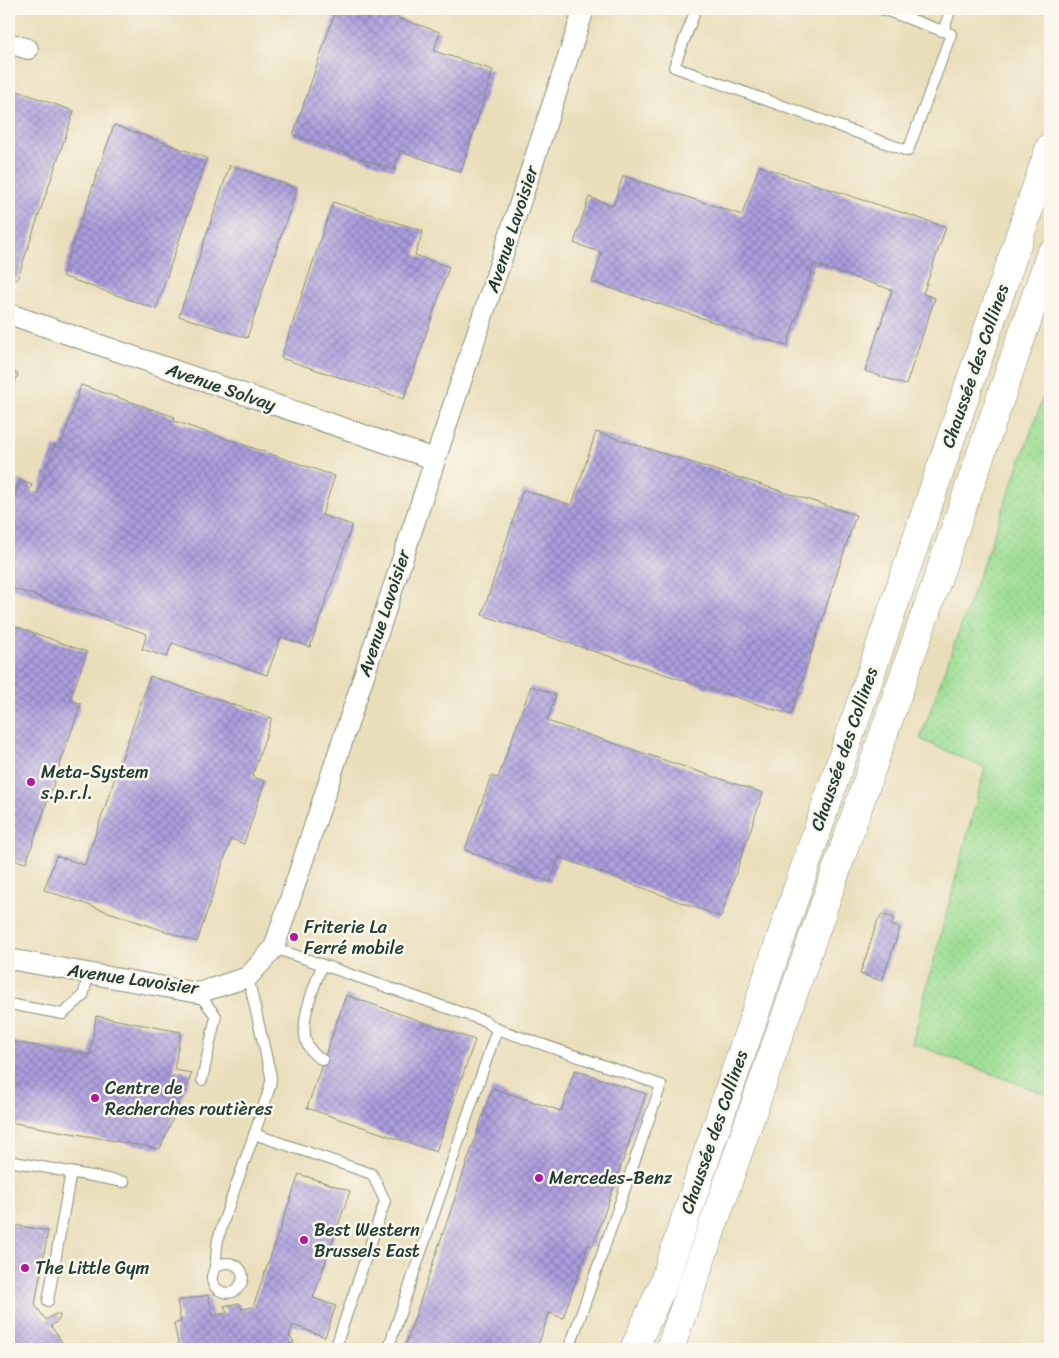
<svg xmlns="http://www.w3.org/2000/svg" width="1059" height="1358" viewBox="0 0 1059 1358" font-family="Sriracha,sans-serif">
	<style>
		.grass { fill: url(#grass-dots); stroke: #5e8e64 }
		.building { fill: url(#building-cross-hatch) }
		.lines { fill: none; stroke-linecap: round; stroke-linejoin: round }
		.lane-casing { stroke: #848e77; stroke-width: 12 }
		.street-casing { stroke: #848e77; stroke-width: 22 }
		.secondary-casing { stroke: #848e77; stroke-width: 29 }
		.path { stroke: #848e77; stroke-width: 3; stroke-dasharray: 1 4; stroke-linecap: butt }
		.lane { stroke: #fff; stroke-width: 10 }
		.street { stroke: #fff; stroke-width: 20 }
		.secondary { stroke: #fff; stroke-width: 28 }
		.poi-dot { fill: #b5179e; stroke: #fbf7ec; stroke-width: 2 }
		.labels { text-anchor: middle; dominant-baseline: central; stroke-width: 5; stroke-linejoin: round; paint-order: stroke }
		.street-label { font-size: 18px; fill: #1f3d34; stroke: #fbf7ec }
		.poi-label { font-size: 18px; fill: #1f3d34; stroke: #fbf7ec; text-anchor: start }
	</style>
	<defs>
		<pattern id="grass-dots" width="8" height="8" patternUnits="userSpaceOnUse" patternTransform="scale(1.25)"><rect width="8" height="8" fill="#9ede94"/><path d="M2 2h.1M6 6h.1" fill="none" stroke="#88bf80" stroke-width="1.8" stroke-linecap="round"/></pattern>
		<pattern id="building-cross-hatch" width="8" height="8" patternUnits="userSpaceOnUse" patternTransform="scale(1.25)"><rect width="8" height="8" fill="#ab9dde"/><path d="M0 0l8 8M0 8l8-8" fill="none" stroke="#8b81b5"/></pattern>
	</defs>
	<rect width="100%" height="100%" fill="#fbf7ec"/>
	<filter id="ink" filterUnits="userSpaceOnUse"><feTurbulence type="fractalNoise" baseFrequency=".02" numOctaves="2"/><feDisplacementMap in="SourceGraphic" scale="10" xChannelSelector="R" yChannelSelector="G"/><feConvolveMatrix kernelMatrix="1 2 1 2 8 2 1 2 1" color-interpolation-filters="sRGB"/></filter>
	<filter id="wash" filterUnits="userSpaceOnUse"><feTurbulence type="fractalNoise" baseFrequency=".0096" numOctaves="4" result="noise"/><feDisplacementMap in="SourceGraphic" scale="20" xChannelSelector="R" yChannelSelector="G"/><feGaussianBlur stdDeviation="1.12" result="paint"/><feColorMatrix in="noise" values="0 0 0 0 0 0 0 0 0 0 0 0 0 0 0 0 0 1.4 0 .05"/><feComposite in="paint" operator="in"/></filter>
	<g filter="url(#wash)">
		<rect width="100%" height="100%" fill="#e9deba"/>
		<path class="grass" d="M1050,379V1096L912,1043L985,768L920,739Z"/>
		<g id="blocks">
			<g class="building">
				<path d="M336,9H371L440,32L434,51L493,70L461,172L400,151L394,170L293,135Z"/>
				<path d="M9,88L74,111L17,280L9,277Z"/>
				<path d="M114,125L207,158L156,309L62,276Z"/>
				<path d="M230,165L297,188L247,338L179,316Z"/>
				<path d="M759,166L946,227L923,294L935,298L906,385L865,371L892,290L814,264L787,346L592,282L602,253L574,243L589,197L613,206L623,176L742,215Z"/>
				<path d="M333,202L423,231L415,255L449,267L404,399L281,358Z"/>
				<path d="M9,370L18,374L9,400Z"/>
				<path d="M81,385L175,417L174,421L335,476L322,515L352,525L310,647L281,637L267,675L172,643L167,657L142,649L147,634L9,587V513L20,480L32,485L29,492L37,495L54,446L60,448Z"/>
				<path d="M596,432L856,515L791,715L482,615L523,490L572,505Z"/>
				<path d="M9,624L87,652L70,700L81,704L26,863L15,860L9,878Z"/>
				<path d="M150,676L272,718L252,777L265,781L244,844L231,839L197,942L44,890L56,856L85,865Z"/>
				<path d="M531,686L556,695L547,721L763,793L721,917L559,857L550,882L465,850L491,776L498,778Z"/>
				<path d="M882,914L894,918L891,925L900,928L882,981L860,974L878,920Z"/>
				<path d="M346,995L475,1040L436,1152L307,1108Z"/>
				<path d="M96,1016L181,1032L174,1070L192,1073L160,1149L9,1122V1041L90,1055Z"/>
				<path d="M575,1070L646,1094L593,1246L588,1245L563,1318L549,1313L537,1349H404L492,1088L561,1111Z"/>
				<path d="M299,1174L350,1191L313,1298L336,1306L325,1337L293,1325L289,1336L294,1342L286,1349H281L277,1346V1349H179L174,1323L181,1322L177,1301L208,1295L213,1316L227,1313L224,1306L239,1303L242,1309L253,1307Z"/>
				<path d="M9,1224L48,1231L35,1305L46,1320L55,1314L60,1315L59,1320L51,1326L62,1342L51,1349H11L9,1345Z"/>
			</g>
		</g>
	</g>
	<g filter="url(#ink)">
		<use href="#blocks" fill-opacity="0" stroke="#848e77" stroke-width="1"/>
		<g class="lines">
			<defs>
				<g id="lane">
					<path d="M696,9L674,67L908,151L951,34L882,9"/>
					<path d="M943,31L951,9"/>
					<path d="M274,948L485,1021L497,1029L661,1085L569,1349"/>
					<path d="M322,965C313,992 287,1043 323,1060"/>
					<path d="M198,993L216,1016L202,1080"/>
					<path d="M9,1004L63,1014L83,996L89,973"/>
					<path d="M254,1134L372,1174L385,1201L335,1349"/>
					<path d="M9,1161L124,1182"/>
					<path d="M215,1267C233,1255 252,1273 238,1288C227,1300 207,1287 213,1273C218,1261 215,1248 219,1236C231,1196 247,1157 260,1117C263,1106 269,1093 271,1081C272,1073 267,1063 266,1055C260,1029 254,1003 248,977"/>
					<path d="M48,1301L71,1172"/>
					<path d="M388,1349L497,1029"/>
				</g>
				<g id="street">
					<path d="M9,43L28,49"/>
					<path d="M9,314L434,459"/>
					<path d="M9,959L198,993L248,977L274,948L584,9"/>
				</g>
				<g id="secondary">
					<path d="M634,1349L662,1287L1050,147"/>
					<path d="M670,1349L1050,255"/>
				</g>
			</defs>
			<use href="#lane" class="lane-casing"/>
			<use href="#street" class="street-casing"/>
			<use href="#secondary" class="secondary-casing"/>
			<path class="path" d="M290,1346L293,1349"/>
			<use href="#lane" class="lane"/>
			<use href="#street" class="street"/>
			<use href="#secondary" class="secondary"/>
		</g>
	</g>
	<g class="poi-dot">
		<circle cx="31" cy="782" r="5"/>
		<circle cx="294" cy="937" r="5"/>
		<circle cx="95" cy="1098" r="5"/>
		<circle cx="539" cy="1178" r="5"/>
		<circle cx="304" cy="1240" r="5"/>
		<circle cx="25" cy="1268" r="5"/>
	</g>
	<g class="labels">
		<g class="street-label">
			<text transform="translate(512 229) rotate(-72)">Avenue Lavoisier</text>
			<text transform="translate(975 366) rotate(-71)">Chaussée des Collines</text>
			<text transform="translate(221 387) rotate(19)">Avenue Solvay</text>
			<text transform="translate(384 613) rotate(-72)">Avenue Lavoisier</text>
			<text transform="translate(844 749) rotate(-71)">Chaussée des Collines</text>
			<text transform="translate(133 979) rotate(8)">Avenue Lavoisier</text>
			<text transform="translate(714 1132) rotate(-71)">Chaussée des Collines</text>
		</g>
		<g class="poi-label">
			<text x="41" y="772">Meta-System<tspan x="41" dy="21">s.p.r.l.</tspan></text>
			<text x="304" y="927">Friterie La<tspan x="304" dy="21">Ferré mobile</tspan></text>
			<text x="105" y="1088">Centre de<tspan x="105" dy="21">Recherches routières</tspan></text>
			<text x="549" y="1178">Mercedes-Benz</text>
			<text x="314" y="1230">Best Western<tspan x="314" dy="21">Brussels East</tspan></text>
			<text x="35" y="1268">The Little Gym</text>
		</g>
	</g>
	<rect width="1059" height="1358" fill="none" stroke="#fbf7ec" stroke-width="30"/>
</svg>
